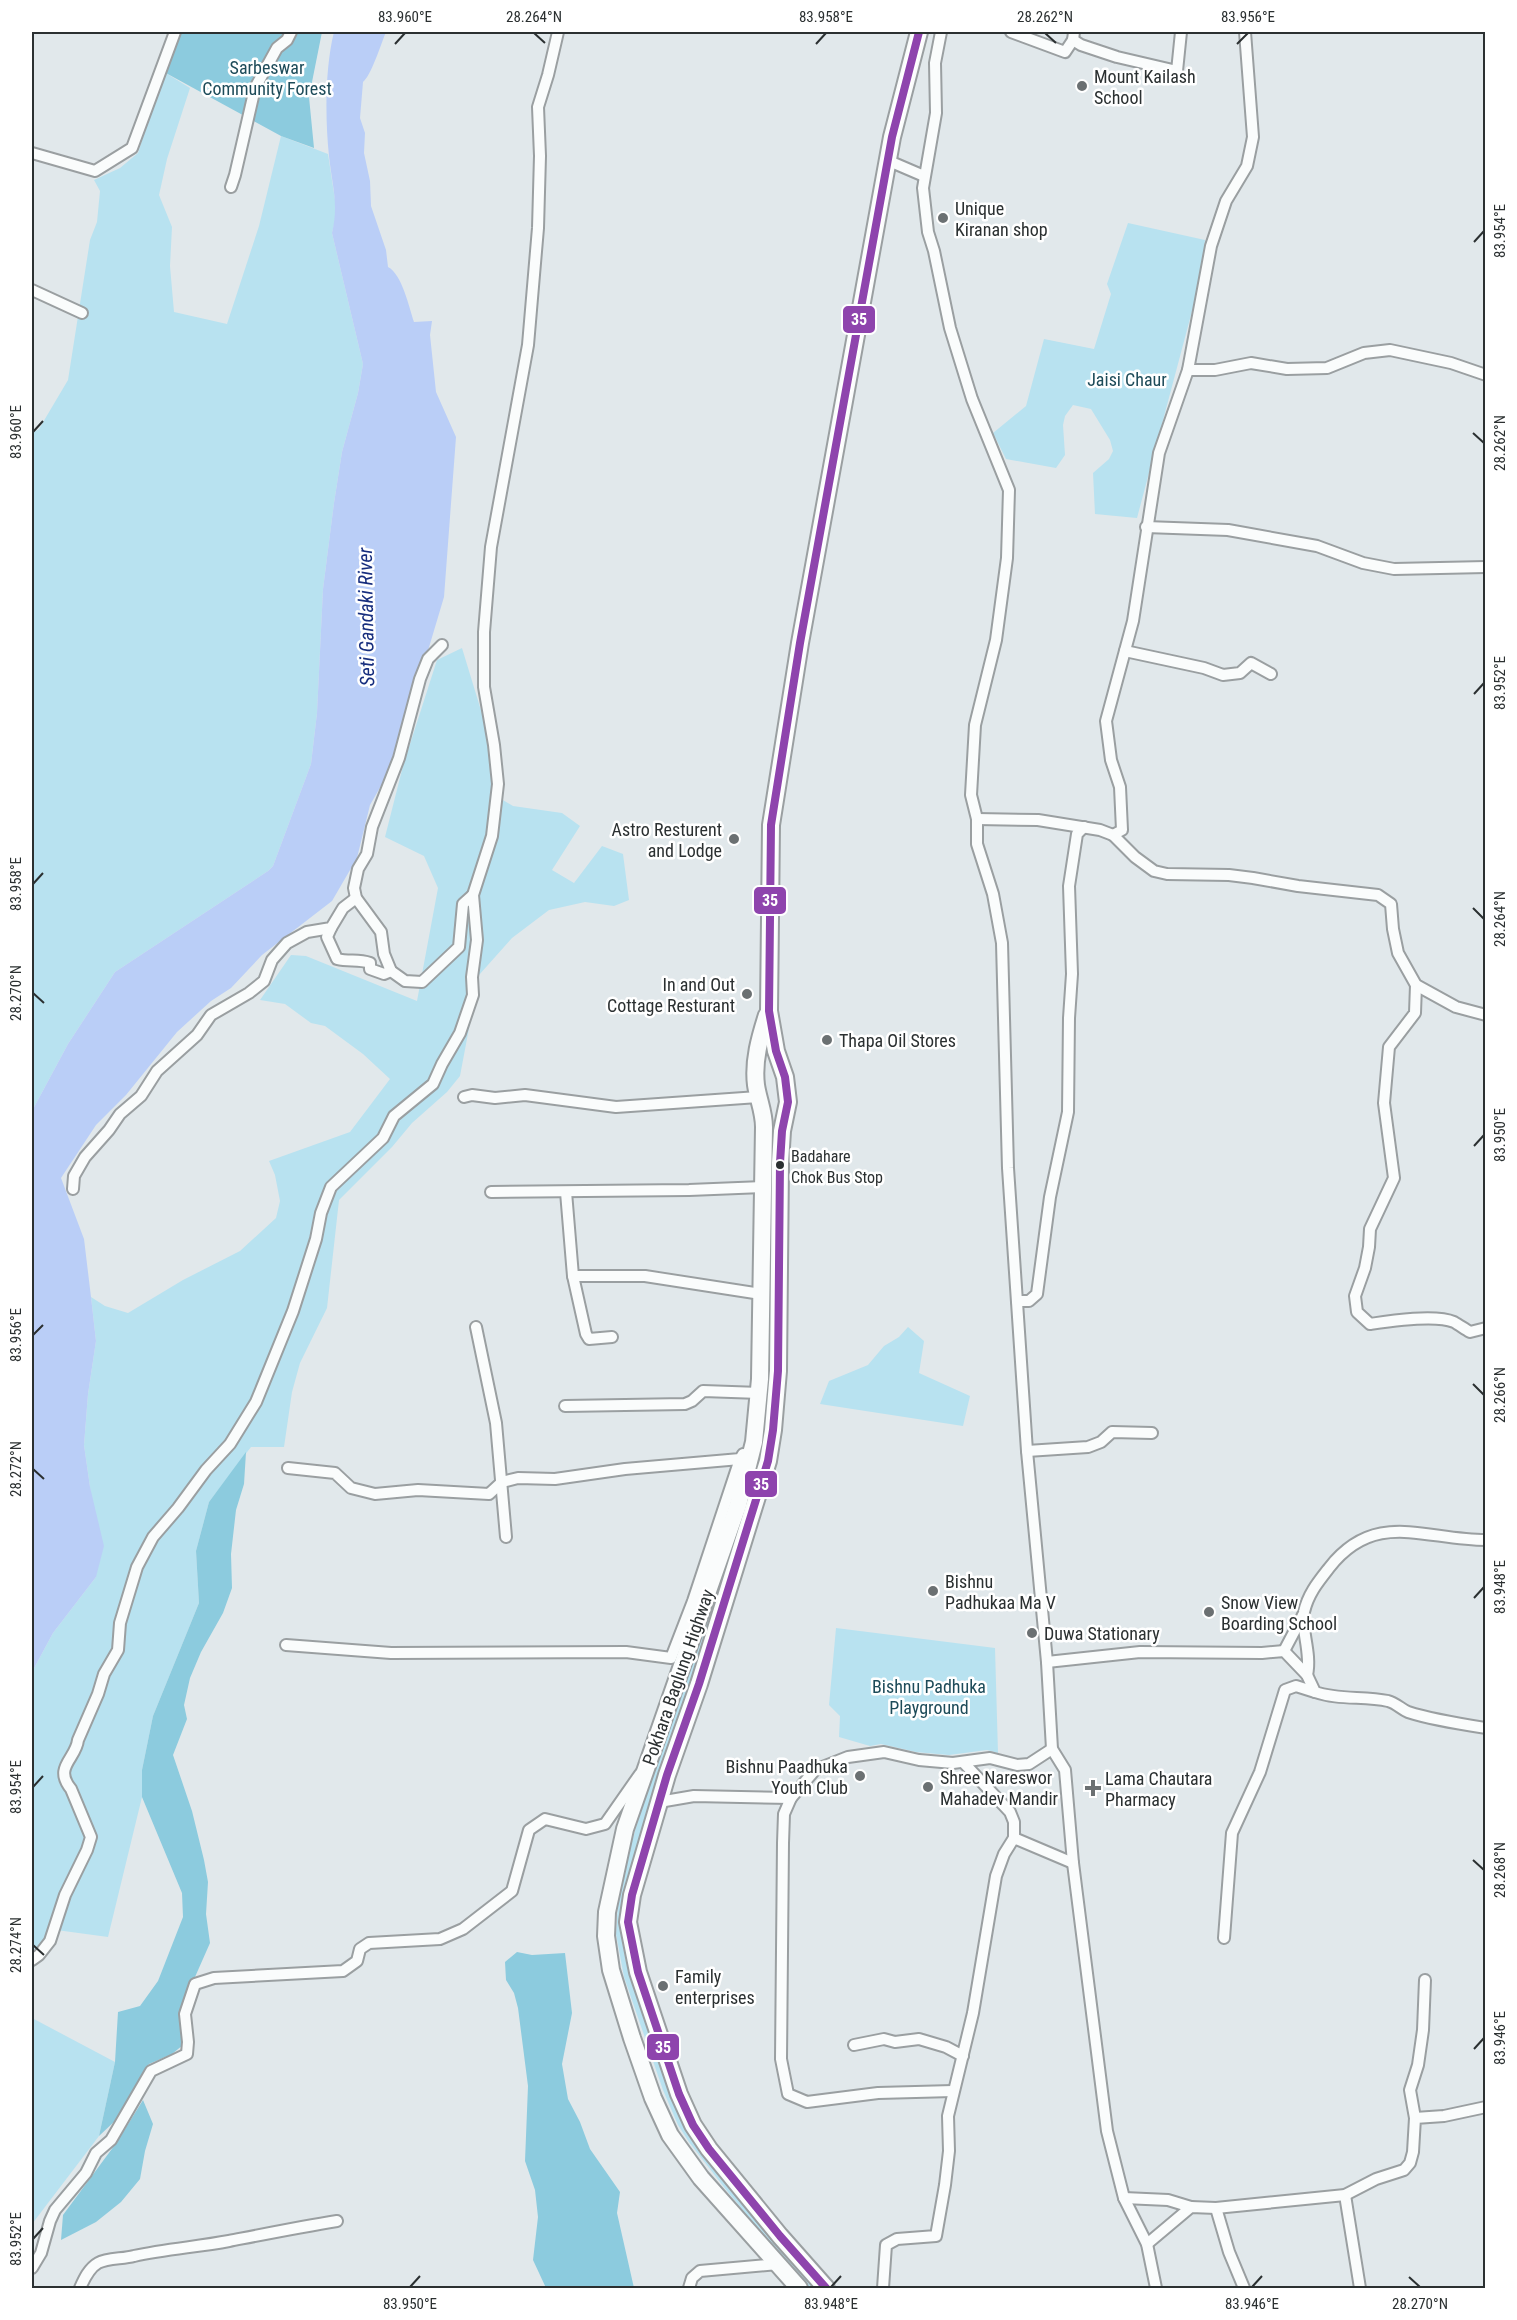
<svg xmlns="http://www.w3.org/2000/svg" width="1517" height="2320" viewBox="0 0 1517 2320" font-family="'Roboto Condensed',sans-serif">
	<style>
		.green { fill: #b8e2f0 }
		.forest { fill: #8ccbde }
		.water { fill: #bacef7 }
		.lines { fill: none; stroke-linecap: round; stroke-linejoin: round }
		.minor-casing { stroke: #9a9fa1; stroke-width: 14 }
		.highway-casing { stroke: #9a9fa1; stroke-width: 20 }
		.minor { stroke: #fafcfc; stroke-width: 10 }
		.highway { stroke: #fafcfc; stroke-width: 16 }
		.bus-1-casing { stroke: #fff; stroke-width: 12 }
		.bus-1 { stroke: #8e44ad; stroke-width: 8 }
		.ticks { fill: none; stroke: #2b3031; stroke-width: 2 }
		.poi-dot { fill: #6b7072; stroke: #fff; stroke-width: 2 }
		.bus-dot { fill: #2b3031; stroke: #fff; stroke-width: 2 }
		.labels { text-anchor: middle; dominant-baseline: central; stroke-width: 5; stroke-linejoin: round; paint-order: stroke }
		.bus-label { font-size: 16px; fill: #2b3031; stroke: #fff; text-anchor: start }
		.park-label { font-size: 18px; fill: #1d4b59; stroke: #fff }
		.poi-label { font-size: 18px; fill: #2b3031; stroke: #fff; text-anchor: start }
		.street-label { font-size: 18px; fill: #2b3031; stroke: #fff }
		.water-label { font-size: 20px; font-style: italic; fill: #172e7e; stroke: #fff }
		.line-badge { stroke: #fff; stroke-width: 2 }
		.badge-label { font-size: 16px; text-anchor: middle; font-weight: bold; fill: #fff }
		.neatline { fill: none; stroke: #2b3031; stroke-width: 2 }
		.ticks-label { font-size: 15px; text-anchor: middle; fill: #2b3031 }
	</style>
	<rect width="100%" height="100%" fill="#e1e8eb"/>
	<g class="green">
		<path d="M164,72L190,88L167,159L159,195L172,227L170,266L174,312L227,324L259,226L281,136L328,154L337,213L332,233L363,364L358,393L342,452L334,503L323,589L317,713L311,764L273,866L268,871L115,972L68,1044L32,1111V433L39,429L68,380L90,240L97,222L100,191L94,180L120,168L138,153Z"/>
		<path d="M1128,223L1205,240L1200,281L1137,518L1095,514L1093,473L1109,459L1113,451L1110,440L1091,409L1073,405L1065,416L1063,425L1065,455L1056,468L1006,459L993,433L1026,406L1044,339L1094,349L1111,294L1107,284Z"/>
		<path d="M462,648L483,717L496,796L513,806L562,813L580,826L552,870L574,883L602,846L623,854L629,900L614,906L585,902L549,910L512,938L479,975L460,1076L447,1092L412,1123L392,1147L339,1200L327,1308L300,1363L292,1392L284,1447H251L209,1502L196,1551L199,1603L153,1716L142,1770V1797L108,1937L49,1929L43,1943L32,1954V1672L53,1633L96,1577L90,1487L84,1445L88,1394L96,1341L91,1297L105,1306L128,1313L183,1280L240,1251L276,1218L280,1201L275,1175L269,1161L350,1132L390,1079L363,1054L325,1026L311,1023L285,1004L260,1000L291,955L306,956L417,1001L438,888L424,856L385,837L403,766L437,660Z"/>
		<path d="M771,1133L774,1134L773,1381L760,1475L639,1842L622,1905V1942L626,1962L675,2106L688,2131L718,2173L815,2288H808L727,2191L689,2142L678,2125L663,2090L624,1977L616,1934L618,1904L631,1845L647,1790L745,1499Z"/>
		<path d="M908,1327L924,1341L919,1373L970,1396L963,1426L820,1404L829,1381L868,1365L884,1346L899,1337Z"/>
		<path d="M836,1628L995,1648L998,1753L987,1750L949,1755L916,1752L881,1744L870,1746L839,1737L840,1716L829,1705Z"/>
		<path d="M32,2018L115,2062L99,2136L32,2224Z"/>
	</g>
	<g class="forest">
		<path d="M180,32H322L309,97L314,148L281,136L164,72Z"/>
		<path d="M246,1452L244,1484L236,1510L231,1554L232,1588L223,1613L201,1652L190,1678L184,1705L187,1719L173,1755L192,1811L204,1860L208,1882L206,1914L210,1943L180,2011L183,2045L172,2054L149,2064L116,2120L99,2136L115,2062L118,2012L140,2006L158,1981L183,1917L182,1893L142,1797V1770L153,1716L199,1603L196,1551L209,1502Z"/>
		<path d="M517,1952L532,1955L565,1953L572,2013L562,2064L568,2099L580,2122L590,2149L620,2192L617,2213L634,2288H546L533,2260L538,2217L535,2190L525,2161L528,2086L518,2008L514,1993L506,1980L505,1962Z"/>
		<path d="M143,2100L153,2124L145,2151L140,2179L121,2202L96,2222L61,2240L63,2215L117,2142Z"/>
	</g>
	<path class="water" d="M334,32H386C381,44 371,76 363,82L360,118L365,133L364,153L370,181L371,206L386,250L388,267C402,274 409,307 414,322L432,321L430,335L436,392L456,437L444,597L404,731L386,777L370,805L357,858L332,901L262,955L231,988L211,1001L177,1032L126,1095L96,1125L61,1178L84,1239L91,1297L96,1341L88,1394L84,1445L90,1487L104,1546L96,1577L53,1633L32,1672V1512L34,1506L32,1488V1111L68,1044L115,972L268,871L273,866L311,764L317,713L323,589L334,503L342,452L358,393L363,364L332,233C339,204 332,185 329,156C325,118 325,68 334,32Z"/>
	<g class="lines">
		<defs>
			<g id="minor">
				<path d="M941,32L935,63L936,113L923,188L928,232L934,251L950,328L972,399L1009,490L1007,558L996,640L975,725L971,795L977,819V844L993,894L1002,943L1008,1168L1027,1451L1047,1662L1052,1749L1065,1770L1073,1863L1107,2131L1124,2198L1147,2244L1156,2288"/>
				<path d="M1011,32L1065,52L1073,40L1074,32"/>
				<path d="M1073,40L1081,45L1117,57L1177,71L1181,32"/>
				<path d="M32,153L95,171L132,148L175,32"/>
				<path d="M889,161L924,176"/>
				<path d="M231,187L235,175L255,88L277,48L287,40L291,32"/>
				<path d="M32,290L82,313"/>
				<path d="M1188,370H1215L1251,363L1287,369L1327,368L1364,353L1390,350L1451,363L1486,375"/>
				<path d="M1146,527L1228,530L1317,546L1363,563L1394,569L1486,567"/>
				<path d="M442,645L428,659L420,679L399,758L372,827L367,854L358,869L354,888L356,898L381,932L384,954L391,971L405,981L422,982L459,947L463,904L473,895"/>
				<path d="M1125,651L1204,668L1223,675L1240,673L1251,663L1271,674"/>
				<path d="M977,819L1038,820L1100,830L1113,835L1135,857L1154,871L1167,874L1229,875L1253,878L1298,886L1378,895L1391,904L1393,929L1398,953L1416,985L1456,1007L1486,1015"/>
				<path d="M1113,835L1122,830L1120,787L1111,760L1106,721L1133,621L1159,453L1188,370L1211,246L1226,201L1247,166L1253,137L1245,32"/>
				<path d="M331,928L327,937L337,959C349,962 358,959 370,963V969L384,974L391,971"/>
				<path d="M1416,985L1415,1013L1389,1047L1384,1103L1394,1178L1370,1229L1369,1247L1365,1268L1355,1296L1357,1312L1370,1324C1390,1321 1435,1314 1454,1322C1459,1325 1465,1329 1470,1332L1486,1328"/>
				<path d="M464,1097L472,1095L495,1098L525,1095L616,1107L758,1097"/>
				<path d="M73,1189L74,1176L85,1157L109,1130L120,1114L141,1096L157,1071L197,1035L211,1015L249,993L264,981L272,960L287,943L307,932L331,928L343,908L356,898"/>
				<path d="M491,1192L689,1190L763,1187"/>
				<path d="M566,1192L573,1276L586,1334L589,1339L612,1337"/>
				<path d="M573,1276H645L761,1294"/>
				<path d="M1017,1301H1029L1037,1294L1050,1197L1068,1112L1069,1018L1072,974L1069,886L1077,834L1084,827"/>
				<path d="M476,1327L496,1423L506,1537"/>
				<path d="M565,1406L685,1404L692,1401L703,1391L760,1393"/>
				<path d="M1027,1451L1088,1447L1101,1442L1112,1432L1152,1433"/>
				<path d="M288,1468L335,1473L351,1488L375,1494L418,1490L489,1494L502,1482L518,1478L555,1479L625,1469L740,1459L743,1454"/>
				<path d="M286,1645L391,1653L626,1652L671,1658L693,1601L740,1459"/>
				<path d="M1284,1651L1303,1615"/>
				<path d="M1047,1662L1140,1652L1262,1653L1284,1651L1307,1675L1315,1692C1338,1700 1364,1696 1388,1701C1396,1703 1401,1709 1408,1712C1433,1720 1460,1724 1486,1728"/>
				<path d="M1307,1675C1312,1653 1300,1627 1304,1612C1308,1594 1318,1582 1329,1568C1375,1509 1424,1540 1486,1540"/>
				<path d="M791,1798L784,1814L783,1843L781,2059L788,2094L807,2102L878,2093L953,2091"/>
				<path d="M659,1802L694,1796L791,1798L815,1770L848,1757L884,1752L919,1760L953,1763L990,1758L1017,1765L1029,1764L1052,1749"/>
				<path d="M1014,1838L1073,1863"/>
				<path d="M1224,1938L1232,1833L1260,1772L1285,1690L1296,1686L1315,1692"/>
				<path d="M32,1960L39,1955L50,1941L65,1895L87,1850L91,1837L71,1789C53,1767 76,1759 78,1740L98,1694L104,1674L118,1650L120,1623L137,1567L153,1537L178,1508L206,1470L230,1444L256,1402L293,1311L316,1239L321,1213L331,1187L383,1138L394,1116L433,1084L442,1064L460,1033L473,995L472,977L477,940L473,895L492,836L498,784L494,745L484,687V632L491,547L528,345L538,228L540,156L538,107L548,75L558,32"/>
				<path d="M854,2045L884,2039L895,2042L919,2039L946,2047L963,2056"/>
				<path d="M1415,2118L1410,2090L1418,2065L1423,2030L1425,1980"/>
				<path d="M1345,2195L1360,2288"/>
				<path d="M1124,2198L1168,2200L1191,2207"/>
				<path d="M1216,2208L1229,2252L1244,2288"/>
				<path d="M1147,2244L1191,2207L1216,2208L1345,2195L1376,2179L1404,2170L1410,2163L1413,2152L1415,2118L1444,2116L1486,2107"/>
				<path d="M32,2268L41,2253L50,2221L55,2210L86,2173L96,2153L111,2140L151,2071L187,2054L188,2042L185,2014L195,1984L214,1978L343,1971L357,1961L360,1949L369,1943L440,1939L463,1929L512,1891L529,1830L545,1819L586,1829L605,1824L640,1774"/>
				<path d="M80,2288C84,2279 89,2268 98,2263C107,2258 123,2259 134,2256C165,2249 197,2247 229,2241C265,2234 300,2227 337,2221"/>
				<path d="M689,2288L692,2278L700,2271L778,2264"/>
				<path d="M883,2288L886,2245L897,2239L936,2236L945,2185L949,2151L948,2116L973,2013L996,1876L1004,1854L1014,1838V1822L1010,1812L963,1762"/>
			</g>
			<g id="highway">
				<path d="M767,1015C760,1037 753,1061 756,1085C758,1099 764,1112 764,1127L760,1379L754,1442L738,1505L625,1829L607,1912L606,1936L611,1970L632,2038L653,2098L670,2135L701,2178L799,2288"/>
				<path d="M826,2288L780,2236L709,2149L693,2125L679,2094L638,1972L628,1922L632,1895L667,1775L699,1684L768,1461L773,1430L778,1371L780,1163L782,1131L788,1102L785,1077L776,1051L769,1011L771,825L800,643L892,137L919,32"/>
			</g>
		</defs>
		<use href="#minor" class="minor-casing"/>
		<use href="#highway" class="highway-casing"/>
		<use href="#minor" class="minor"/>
		<use href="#highway" class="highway"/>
		<defs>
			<path id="bus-1" d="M826,2288L780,2236L709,2149L693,2125L679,2094L638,1972L628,1922L632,1895L667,1775L699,1684L768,1461L773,1430L778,1371L780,1163L782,1131L788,1102L785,1077L776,1051L769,1011L771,825L800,643L892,137L919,32"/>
		</defs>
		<use href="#bus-1" class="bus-1-casing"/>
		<use href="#bus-1" class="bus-1"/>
	</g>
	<path class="ticks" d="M534,33L545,43M1045,33L1056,43M395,44L405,33M816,44L826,33M1237,44L1248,33M1474,242L1484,231M33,432L43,421M1473,433L1484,443M1474,694L1484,683M33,884L43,873M1473,908L1484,919M33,993L44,1003M1474,1146L1484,1135M33,1335L43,1325M1473,1384L1484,1395M33,1469L44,1479M1474,1598L1484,1587M33,1787L43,1776M1473,1860L1484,1870M33,1945L44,1955M1474,2049L1484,2038M33,2239L43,2228M1409,2277L1420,2287M410,2287L420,2276M831,2287L841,2276M1252,2287L1262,2276"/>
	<g class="poi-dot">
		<circle cx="1082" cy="86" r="6"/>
		<circle cx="943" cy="218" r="6"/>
		<circle cx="734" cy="839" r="6"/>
		<circle cx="747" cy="994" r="6"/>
		<circle cx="827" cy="1040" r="6"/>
		<circle cx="933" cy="1591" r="6"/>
		<circle cx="1209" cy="1612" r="6"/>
		<circle cx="1032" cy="1633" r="6"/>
		<circle cx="860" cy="1776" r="6"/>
		<circle cx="928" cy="1787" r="6"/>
		<path d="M1090 1779h6v6h6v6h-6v6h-6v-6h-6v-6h6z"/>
		<circle cx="663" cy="1986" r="6"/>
	</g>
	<circle class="bus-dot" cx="780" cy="1165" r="5"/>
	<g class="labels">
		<g class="bus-label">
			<text x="791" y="1156">Badahare<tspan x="791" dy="21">Chok Bus Stop</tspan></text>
		</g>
		<g class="park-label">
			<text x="267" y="67">Sarbeswar<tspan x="267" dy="21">Community Forest</tspan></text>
			<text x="1127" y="379">Jaisi Chaur</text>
			<text x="929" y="1686">Bishnu Padhuka<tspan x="929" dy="21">Playground</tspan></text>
		</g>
		<g class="poi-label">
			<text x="1094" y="76">Mount Kailash<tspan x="1094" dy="21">School</tspan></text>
			<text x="955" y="208">Unique<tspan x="955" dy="21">Kiranan shop</tspan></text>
			<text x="722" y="829" text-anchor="end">Astro Resturent<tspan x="722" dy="21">and Lodge</tspan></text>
			<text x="735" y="984" text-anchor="end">In and Out<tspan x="735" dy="21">Cottage Resturant</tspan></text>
			<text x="839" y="1040">Thapa Oil Stores</text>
			<text x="945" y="1581">Bishnu<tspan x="945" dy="21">Padhukaa Ma V</tspan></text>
			<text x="1221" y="1602">Snow View<tspan x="1221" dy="21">Boarding School</tspan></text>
			<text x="1044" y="1633">Duwa Stationary</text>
			<text x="848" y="1766" text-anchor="end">Bishnu Paadhuka<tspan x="848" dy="21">Youth Club</tspan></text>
			<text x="940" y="1777">Shree Nareswor<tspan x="940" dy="21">Mahadev Mandir</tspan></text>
			<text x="1105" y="1778">Lama Chautara<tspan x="1105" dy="21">Pharmacy</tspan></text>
			<text x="675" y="1976">Family<tspan x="675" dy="21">enterprises</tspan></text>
		</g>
		<g class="street-label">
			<text transform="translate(678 1677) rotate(-71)">Pokhara Baglung Highway</text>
		</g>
		<g class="water-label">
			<text transform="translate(366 617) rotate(-91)">Seti Gandaki River</text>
		</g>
	</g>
	<g class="line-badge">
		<rect x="842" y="305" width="34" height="29" rx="6" fill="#8e44ad"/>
		<rect x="753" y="886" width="34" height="29" rx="6" fill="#8e44ad"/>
		<rect x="744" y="1470" width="34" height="28" rx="6" fill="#8e44ad"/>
		<rect x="646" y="2033" width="34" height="28" rx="6" fill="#8e44ad"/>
	</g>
	<g class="badge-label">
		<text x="859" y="325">35</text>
		<text x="770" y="906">35</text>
		<text x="761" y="1490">35</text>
		<text x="663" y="2053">35</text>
	</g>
	<rect width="1517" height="2320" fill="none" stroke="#ffffff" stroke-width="66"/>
	<rect x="33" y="33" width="1451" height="2254" class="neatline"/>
	<g class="ticks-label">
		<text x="405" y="22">83.960°E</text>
		<text x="534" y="22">28.264°N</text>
		<text x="826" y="22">83.958°E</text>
		<text x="1045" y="22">28.262°N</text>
		<text x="1248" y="22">83.956°E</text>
		<text transform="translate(1500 231) rotate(-90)" y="5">83.954°E</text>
		<text transform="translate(16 432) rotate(-90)" y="5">83.960°E</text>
		<text transform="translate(1500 443) rotate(-90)" y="5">28.262°N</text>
		<text transform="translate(1500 683) rotate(-90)" y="5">83.952°E</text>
		<text transform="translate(16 884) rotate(-90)" y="5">83.958°E</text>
		<text transform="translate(1500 919) rotate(-90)" y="5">28.264°N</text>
		<text transform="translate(16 993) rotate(-90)" y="5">28.270°N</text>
		<text transform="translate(1500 1135) rotate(-90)" y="5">83.950°E</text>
		<text transform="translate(16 1335) rotate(-90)" y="5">83.956°E</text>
		<text transform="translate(1500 1395) rotate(-90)" y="5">28.266°N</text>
		<text transform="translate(16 1469) rotate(-90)" y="5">28.272°N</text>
		<text transform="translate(1500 1587) rotate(-90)" y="5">83.948°E</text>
		<text transform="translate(16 1787) rotate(-90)" y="5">83.954°E</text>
		<text transform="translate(1500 1870) rotate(-90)" y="5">28.268°N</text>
		<text transform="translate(16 1945) rotate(-90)" y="5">28.274°N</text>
		<text transform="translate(1500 2038) rotate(-90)" y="5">83.946°E</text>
		<text transform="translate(16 2239) rotate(-90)" y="5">83.952°E</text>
		<text x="410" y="2309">83.950°E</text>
		<text x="831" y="2309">83.948°E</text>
		<text x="1252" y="2309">83.946°E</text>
		<text x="1420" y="2309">28.270°N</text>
	</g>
</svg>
